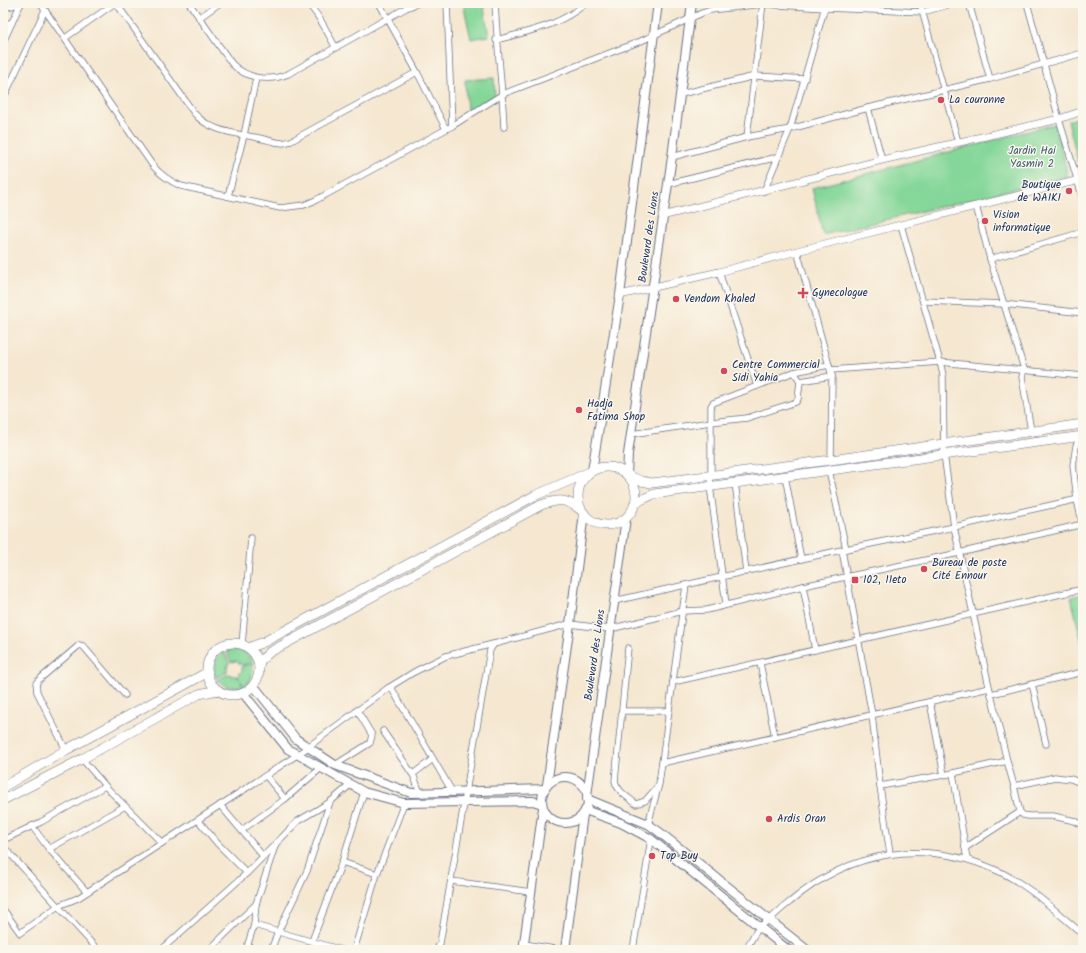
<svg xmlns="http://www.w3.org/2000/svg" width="1086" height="953" viewBox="0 0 1086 953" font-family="Kalam,sans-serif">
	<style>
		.green { fill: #85d799; stroke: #50837c }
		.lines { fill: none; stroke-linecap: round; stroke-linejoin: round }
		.minor-casing { stroke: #676f86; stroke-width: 7 }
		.tertiary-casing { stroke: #676f86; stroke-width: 8 }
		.secondary-casing { stroke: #676f86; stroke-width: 10 }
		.primary-casing { stroke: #676f86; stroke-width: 10 }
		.minor { stroke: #fff; stroke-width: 5.5 }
		.tertiary { stroke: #fff; stroke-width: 7 }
		.secondary { stroke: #fff; stroke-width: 8 }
		.primary { stroke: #fff; stroke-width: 9 }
		.poi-dot { fill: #d1495b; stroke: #fbf7ec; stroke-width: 1.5 }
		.labels { text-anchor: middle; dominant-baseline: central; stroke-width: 3; stroke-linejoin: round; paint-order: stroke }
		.poi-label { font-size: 11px; fill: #1b2f5e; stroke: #fbf7ec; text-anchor: start }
		.park-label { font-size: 11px; fill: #36596d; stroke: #fbf7ec }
		.street-label { font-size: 11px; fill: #1b2f5e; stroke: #fbf7ec }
	</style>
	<rect width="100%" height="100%" fill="#fbf7ec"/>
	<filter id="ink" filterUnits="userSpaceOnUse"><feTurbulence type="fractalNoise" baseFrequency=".025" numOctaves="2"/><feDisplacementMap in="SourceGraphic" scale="8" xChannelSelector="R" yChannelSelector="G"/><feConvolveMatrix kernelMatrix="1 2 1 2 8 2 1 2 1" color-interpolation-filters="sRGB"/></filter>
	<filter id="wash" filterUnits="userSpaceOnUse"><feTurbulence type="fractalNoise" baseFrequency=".012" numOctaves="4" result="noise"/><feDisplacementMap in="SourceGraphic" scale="16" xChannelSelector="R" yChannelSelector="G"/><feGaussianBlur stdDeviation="0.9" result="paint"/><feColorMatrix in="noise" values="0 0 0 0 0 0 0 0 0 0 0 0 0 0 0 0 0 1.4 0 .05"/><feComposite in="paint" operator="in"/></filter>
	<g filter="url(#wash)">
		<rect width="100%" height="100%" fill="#f5e7d0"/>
		<g class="green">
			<path d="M463,3H483L489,36L471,39Z"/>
			<path d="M494,78L495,96L467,111L465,80Z"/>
			<path d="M1083,116V174H1081L1068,121Z"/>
			<path d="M1055,124L1068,176L823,235L812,188Z"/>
			<path d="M1083,594V648L1071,597Z"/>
			<path d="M231,650C242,649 247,652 253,662L242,665L236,661L231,662L227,651Z"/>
			<path d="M224,651L229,663L227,667V672L216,678C212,667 215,658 224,651Z"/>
			<path d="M253,664C253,673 252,683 243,686L241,681L242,686C233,689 224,687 217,680L229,674L233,676H237L239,679L238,675L242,671V666Z"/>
		</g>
	</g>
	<g filter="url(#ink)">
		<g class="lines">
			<defs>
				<g id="minor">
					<path d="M40,3L153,166C161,175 169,181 181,186L280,208L304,205L316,200L452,126L503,94L641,41L702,13L711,10L763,4L825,8L923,12L955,3"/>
					<path d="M116,3L194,113C213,136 248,133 275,142L283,143L291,141L417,72"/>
					<path d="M189,3L232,64C247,79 269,82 288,74L406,8L418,3"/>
					<path d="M307,3C320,15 327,33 336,48"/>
					<path d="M379,3L417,72L446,129"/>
					<path d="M447,3L452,126"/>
					<path d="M495,3C497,44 502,85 504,127"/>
					<path d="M920,3L958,142"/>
					<path d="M969,3L990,79"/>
					<path d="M1027,3L1059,119L1083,199"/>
					<path d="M3,8L22,3"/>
					<path d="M199,18L220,3"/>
					<path d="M3,25L12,22"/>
					<path d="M65,38L115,3"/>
					<path d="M496,40C529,31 560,26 586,3"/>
					<path d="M3,42L21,3"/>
					<path d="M681,94L755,76L805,79"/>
					<path d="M3,99L45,10"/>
					<path d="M868,108L882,160"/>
					<path d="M747,137L763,3"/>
					<path d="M672,157L747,137L790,129L868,108L990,79L1083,53"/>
					<path d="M668,184L778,157"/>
					<path d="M764,191L790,129L826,3"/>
					<path d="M228,196L244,135L256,78"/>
					<path d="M976,206L990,259L1024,369L1022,377L1031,431"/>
					<path d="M901,225L940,362L943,375L944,454L954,527L988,682L1007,761L1014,786L1020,812L1023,815L1028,816H1053L1075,821L1083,825"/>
					<path d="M990,259L1083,232"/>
					<path d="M719,272L757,386"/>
					<path d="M923,301L1004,304L1083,313"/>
					<path d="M831,370L940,362L1083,376"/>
					<path d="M794,372L829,365"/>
					<path d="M631,434L711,422L747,418L796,402L798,399L800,381L832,376L797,251"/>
					<path d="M831,460L832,376"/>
					<path d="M829,470L846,549"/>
					<path d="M785,476L801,559"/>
					<path d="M735,482L746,572"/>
					<path d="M1083,526L1077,500L1073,465L1076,446L1083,429"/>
					<path d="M842,550L872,715L880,786L890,854"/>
					<path d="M803,586L815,650"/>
					<path d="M614,601L846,549L954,527L1083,498"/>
					<path d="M726,604L710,486L711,475V406L713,403L794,372L800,381"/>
					<path d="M242,645L251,538"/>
					<path d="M628,648L615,781C617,791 628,797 636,804L645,801L658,786"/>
					<path d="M760,663L775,737"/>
					<path d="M673,682L1083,589"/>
					<path d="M1032,684L1046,744"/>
					<path d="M388,688L414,672L446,656L493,644"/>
					<path d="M991,694L1083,672"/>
					<path d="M930,702L944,775"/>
					<path d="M622,711H668"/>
					<path d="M383,731L413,775"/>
					<path d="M66,750L37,692L36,683L41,678L77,647L79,645L83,646L125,695"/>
					<path d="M82,759L108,789L162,843"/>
					<path d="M662,763L989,688"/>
					<path d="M335,765L370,743L372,735L357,710"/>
					<path d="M953,773L967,859"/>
					<path d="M266,776L285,799"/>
					<path d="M880,786L944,775L1007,761"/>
					<path d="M1014,786L1055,777L1071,779L1083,784"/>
					<path d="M420,793L413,774L433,759"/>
					<path d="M220,805L263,856"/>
					<path d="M198,820L217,843L247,873"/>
					<path d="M648,824L659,784L686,585"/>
					<path d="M32,826L49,849L87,892"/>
					<path d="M242,830L285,799L321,768"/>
					<path d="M3,840L41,822L105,786"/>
					<path d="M3,846L98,950"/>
					<path d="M965,848L1020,812"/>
					<path d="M49,849L125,806"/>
					<path d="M342,862L377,874"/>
					<path d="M451,881L531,892"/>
					<path d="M3,909L20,933L58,906L78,898L297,755L388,688L392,689L453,793"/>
					<path d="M254,925L342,950"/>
					<path d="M312,941L342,862L364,792"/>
					<path d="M524,944L561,950"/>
					<path d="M161,950L247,873L298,821L330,802L350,785"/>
					<path d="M209,950L256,904"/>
					<path d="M246,950L254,925L256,904L276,843"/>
					<path d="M271,950L278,932L307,871L330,802"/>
					<path d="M354,950L377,874L404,803"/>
					<path d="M437,950L440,943L466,792L490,650L494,644L565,625L570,624L610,629L683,611L707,610L803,586L959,553L1083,524"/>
					<path d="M633,950L651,839"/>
					<path d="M745,950C750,943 754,933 760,927C762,924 766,922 769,920C776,914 783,907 790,902C851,850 925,838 998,871C1029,885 1057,913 1083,934"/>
				</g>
				<g id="tertiary">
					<path d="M662,216L882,160L1059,119L1083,111"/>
					<path d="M620,295L719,272L797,251L1083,179"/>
				</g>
				<g id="secondary">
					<path d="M592,471L620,295L658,3"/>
					<path d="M627,475L628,454L672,157L692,3"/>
					<path d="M254,686L296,739L335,765L411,793L545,789"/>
					<path d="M243,693L288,749L364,792L404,803L533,801L542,804"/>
					<circle cx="565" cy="800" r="23"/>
					<path d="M547,785L570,624L584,513"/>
					<path d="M587,795L626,518"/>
					<path d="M587,799L648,824L658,831L807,950"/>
					<path d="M585,810L621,823L651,839L788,950"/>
					<path d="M523,950L543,808"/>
					<path d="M565,950L583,814"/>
				</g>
				<g id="primary">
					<circle cx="607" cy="496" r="29"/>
					<path d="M627,475L641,481L652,483L831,460L1083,424"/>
					<path d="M634,505L641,500L654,494L1083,436"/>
					<circle cx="233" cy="669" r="26"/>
					<path d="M248,648L264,642L534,496L592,471"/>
					<path d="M259,667L260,661L270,652L541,505C559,499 566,498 582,511"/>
					<path d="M3,787L66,750L208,672"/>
					<path d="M3,800L82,759L199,694L218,690"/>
				</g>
			</defs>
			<use href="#minor" class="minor-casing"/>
			<use href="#tertiary" class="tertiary-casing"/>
			<use href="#secondary" class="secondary-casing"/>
			<use href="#primary" class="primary-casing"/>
			<use href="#minor" class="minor"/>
			<use href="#tertiary" class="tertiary"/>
			<use href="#secondary" class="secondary"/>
			<use href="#primary" class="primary"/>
		</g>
	</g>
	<g class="poi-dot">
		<circle cx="941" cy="100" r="4"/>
		<circle cx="1069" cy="191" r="4"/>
		<circle cx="985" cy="221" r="4"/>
		<path d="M801 287h4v4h4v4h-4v4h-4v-4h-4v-4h4z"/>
		<circle cx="676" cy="299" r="4"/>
		<circle cx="724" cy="371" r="4"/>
		<circle cx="579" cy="410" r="4"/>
		<circle cx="924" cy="569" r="4"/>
		<rect x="851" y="576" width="8" height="8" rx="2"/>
		<circle cx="769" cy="819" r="4"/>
		<circle cx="652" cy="856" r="4"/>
	</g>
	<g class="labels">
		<g class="poi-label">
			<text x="949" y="100">La couronne</text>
			<text x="1061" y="185" text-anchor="end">Boutique<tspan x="1061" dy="13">de WAIKI</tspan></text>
			<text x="993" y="215">Vision<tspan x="993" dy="13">informatique</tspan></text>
			<text x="812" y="293">Gynecologue</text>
			<text x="684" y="299">Vendom Khaled</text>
			<text x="732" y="365">Centre Commercial<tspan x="732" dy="13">Sidi Yahia</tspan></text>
			<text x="587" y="404">Hadja<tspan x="587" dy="13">Fatima Shop</tspan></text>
			<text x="932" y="563">Bureau de poste<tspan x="932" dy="13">Cité Ennour</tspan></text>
			<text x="863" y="580">102, 11eto</text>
			<text x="777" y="819">Ardis Oran</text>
			<text x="660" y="856">Top Buy</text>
		</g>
		<g class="park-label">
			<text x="1032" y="151">Jardin Hai<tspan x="1032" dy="13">Yasmin 2</tspan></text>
		</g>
		<g class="street-label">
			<text transform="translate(649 237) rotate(-82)">Boulevard des Lions</text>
			<text transform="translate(595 655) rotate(-82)">Boulevard des Lions</text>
		</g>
	</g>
	<rect width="1086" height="953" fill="none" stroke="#fbf7ec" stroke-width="16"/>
</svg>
